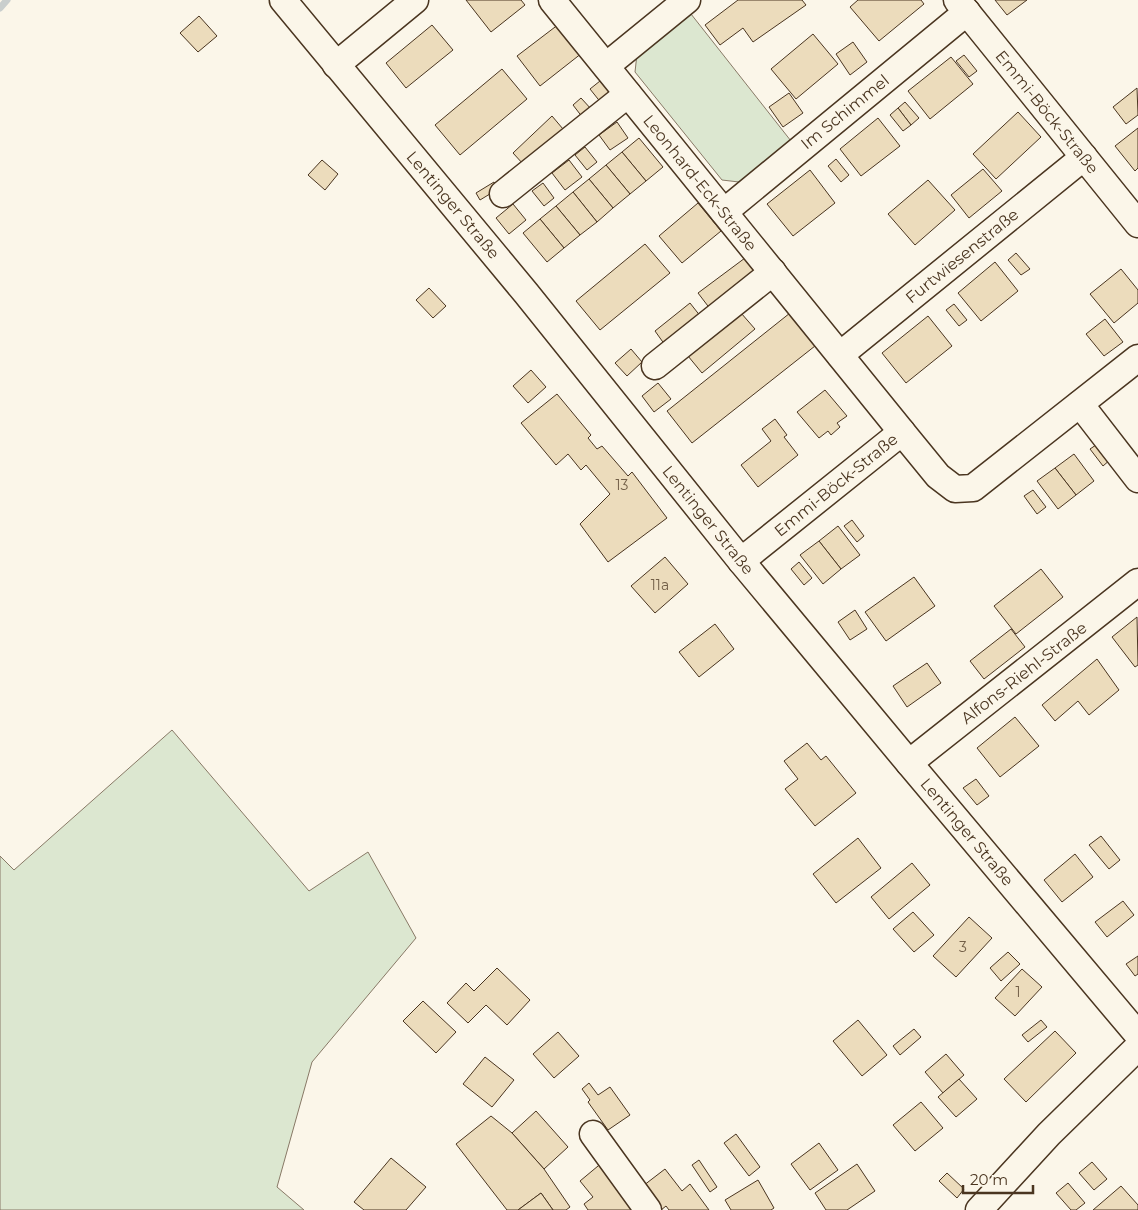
<svg xmlns="http://www.w3.org/2000/svg" width="1138" height="1210" font-family="Montserrat,sans-serif">
<style>
.green{fill:#dce7d0;stroke:#887966}
.lines{fill:none;stroke-linecap:round;stroke-linejoin:round}
.stream{stroke:#c9cecd;stroke-width:7}
.building{fill:#ecdcbc;stroke:#4a3520}
.minor-casing{stroke:#4a3520;stroke-width:29}
.minor{stroke:#fbf6e9;stroke-width:26}
.labels{text-anchor:middle;dominant-baseline:central;stroke-width:4;stroke-linejoin:round;paint-order:stroke}
.number-label{font-size:14px;fill:#725f47}
.street-label{font-size:16px;fill:#4a3520;stroke:#fbf6e9}
</style>
<rect width="100%" height="100%" fill="#fbf6e9"/>
<g class="green">
<polygon points="691,14 791,141 739,182 722,180 635,72 637,54"/>
<polygon points="172,730 309,891 368,852 416,938 312,1062 277,1187 304,1210 0,1210 0,856 14,870"/>
</g>
<g class="lines">
<polyline class="stream" points="0,8 7,0"/>
</g>
<g class="building">
<polygon points="466,0 521,0 525,5 491,32"/>
<polygon points="738,0 802,0 806,5 753,42 743,28 720,45 705,25"/>
<polygon points="858,0 921,0 924,4 879,41 850,7"/>
<polygon points="995,0 1027,0 1007,15"/>
<polygon points="199,16 217,36 198,52 180,33"/>
<polygon points="559,24 582,53 540,86 517,56"/>
<polygon points="432,25 453,50 406,88 386,63"/>
<polygon points="813,34 838,64 796,99 771,69"/>
<polygon points="853,42 867,62 850,75 836,54"/>
<polygon points="964,55 977,71 969,77 956,61"/>
<polygon points="951,57 973,84 930,119 908,91"/>
<polygon points="502,69 527,99 460,155 435,125"/>
<polygon points="600,81 612,95 602,104 590,89"/>
<polygon points="1137,88 1138,115 1126,124 1113,107"/>
<polygon points="789,93 803,113 783,127 769,107"/>
<polygon points="581,98 592,110 583,118 573,105"/>
<polygon points="905,102 919,118 911,125 898,108"/>
<polygon points="898,108 911,125 903,131 890,115"/>
<polygon points="1018,112 1041,137 996,179 973,154"/>
<polygon points="552,116 563,129 524,165 513,153"/>
<polygon points="878,118 900,146 861,176 840,149"/>
<polygon points="617,122 628,138 610,150 599,135"/>
<polygon points="1138,128 1138,168 1135,171 1115,146"/>
<polygon points="639,138 663,167 646,181 622,152"/>
<polygon points="585,147 597,162 587,170 575,155"/>
<polygon points="622,152 646,181 630,194 606,165"/>
<polygon points="836,159 849,175 841,182 828,166"/>
<polygon points="322,160 338,174 325,190 308,175"/>
<polygon points="569,160 582,177 565,190 552,173"/>
<polygon points="606,165 630,194 613,208 589,179"/>
<polygon points="983,169 1002,191 969,218 951,195"/>
<polygon points="810,170 835,203 793,236 767,204"/>
<polygon points="589,179 613,208 597,222 573,192"/>
<polygon points="928,180 955,210 915,245 888,214"/>
<polygon points="494,182 498,189 480,200 476,193"/>
<polygon points="543,183 554,198 544,206 532,191"/>
<polygon points="573,192 597,222 580,235 556,206"/>
<polygon points="698,203 721,231 682,263 659,236"/>
<polygon points="513,204 526,220 509,234 496,218"/>
<polygon points="556,206 580,235 564,248 540,219"/>
<polygon points="540,219 564,248 547,262 523,233"/>
<polygon points="645,244 670,273 600,330 576,301"/>
<polygon points="1016,253 1030,269 1021,275 1008,260"/>
<polygon points="745,258 758,275 711,310 698,293"/>
<polygon points="995,262 1018,291 981,321 958,293"/>
<polygon points="1121,269 1138,290 1138,303 1114,323 1090,294"/>
<polygon points="429,288 446,306 433,318 416,300"/>
<polygon points="690,303 701,317 665,345 655,331"/>
<polygon points="954,304 967,320 959,326 946,310"/>
<polygon points="741,313 755,329 702,373 688,356"/>
<polygon points="790,313 815,346 692,443 667,411"/>
<polygon points="928,316 952,346 906,383 882,353"/>
<polygon points="1105,319 1123,342 1104,356 1086,334"/>
<polygon points="631,349 642,362 627,376 615,363"/>
<polygon points="531,370 546,387 528,403 513,386"/>
<polygon points="658,383 671,399 654,412 642,396"/>
<polygon points="825,390 847,416 837,423 840,427 831,435 828,431 819,438 797,412"/>
<polygon points="557,394 591,435 588,438 597,449 602,446 628,476 632,472 667,518 608,562 580,524 610,494 586,465 581,470 568,454 556,465 521,423"/>
<polygon points="775,419 787,435 784,437 798,455 758,487 741,465 771,441 762,429"/>
<polygon points="1099,443 1111,459 1103,466 1090,449"/>
<polygon points="1074,454 1094,481 1076,495 1055,468"/>
<polygon points="1055,468 1076,495 1058,509 1037,481"/>
<polygon points="1033,490 1046,507 1037,514 1024,496"/>
<polygon points="852,520 864,536 857,542 844,526"/>
<polygon points="838,526 860,555 841,569 819,541"/>
<polygon points="819,541 841,569 823,584 800,555"/>
<polygon points="665,557 688,584 655,613 631,586"/>
<polygon points="799,562 812,578 804,585 791,569"/>
<polygon points="1041,569 1063,597 1016,634 994,606"/>
<polygon points="914,577 935,606 886,641 865,612"/>
<polygon points="855,610 867,629 850,640 838,622"/>
<polygon points="1137,617 1138,665 1135,667 1112,637"/>
<polygon points="715,624 734,649 699,677 679,652"/>
<polygon points="1011,629 1025,647 984,679 970,661"/>
<polygon points="1097,659 1119,690 1089,715 1078,701 1055,721 1042,705"/>
<polygon points="927,663 941,683 907,707 893,686"/>
<polygon points="1015,717 1039,746 1000,777 977,748"/>
<polygon points="807,743 821,760 826,756 856,793 815,826 785,789 798,779 784,761"/>
<polygon points="976,779 989,796 977,805 963,788"/>
<polygon points="1101,836 1120,860 1109,869 1089,845"/>
<polygon points="858,838 881,868 836,903 813,874"/>
<polygon points="1075,854 1093,877 1062,902 1044,880"/>
<polygon points="912,863 930,885 889,919 871,897"/>
<polygon points="1123,901 1134,915 1107,937 1095,922"/>
<polygon points="913,912 934,935 914,952 893,929"/>
<polygon points="969,917 992,938 956,977 933,956"/>
<polygon points="1008,952 1020,964 1001,981 990,968"/>
<polygon points="1138,956 1138,974 1135,976 1126,964"/>
<polygon points="497,968 530,1000 507,1025 486,1005 468,1023 447,1003 466,983 474,991"/>
<polygon points="1022,969 1042,987 1015,1016 995,998"/>
<polygon points="423,1001 456,1032 436,1053 403,1021"/>
<polygon points="858,1020 887,1055 862,1076 833,1041"/>
<polygon points="1041,1020 1047,1027 1028,1042 1022,1035"/>
<polygon points="914,1029 921,1037 900,1055 893,1046"/>
<polygon points="1055,1031 1076,1053 1026,1102 1004,1079"/>
<polygon points="558,1032 579,1056 554,1078 533,1054"/>
<polygon points="946,1054 964,1075 943,1093 925,1072"/>
<polygon points="485,1057 514,1080 492,1107 463,1084"/>
<polygon points="959,1079 977,1099 956,1117 938,1097"/>
<polygon points="589,1083 598,1095 610,1087 630,1115 608,1130 588,1102 590,1100 582,1089"/>
<polygon points="921,1102 943,1128 915,1151 893,1125"/>
<polygon points="536,1111 568,1147 544,1169 512,1133"/>
<polygon points="491,1116 512,1133 544,1169 570,1207 566,1210 553,1210 541,1193 518,1210 507,1210 456,1144"/>
<polygon points="736,1134 760,1167 749,1176 724,1143"/>
<polygon points="819,1143 838,1170 810,1190 791,1164"/>
<polygon points="391,1158 426,1187 406,1210 364,1210 354,1202"/>
<polygon points="699,1160 717,1187 710,1192 692,1165"/>
<polygon points="604,1161 634,1210 588,1210 584,1204 593,1197 580,1181"/>
<polygon points="1092,1162 1107,1179 1094,1190 1079,1173"/>
<polygon points="857,1164 875,1191 847,1210 826,1210 815,1193"/>
<polygon points="665,1169 682,1191 690,1184 709,1210 669,1210 666,1206 661,1210 656,1210 639,1189"/>
<polygon points="947,1173 964,1189 957,1198 939,1181"/>
<polygon points="758,1180 774,1208 771,1210 731,1210 725,1200"/>
<polygon points="1068,1183 1085,1203 1076,1210 1071,1210 1056,1193"/>
<polygon points="1121,1186 1138,1205 1138,1210 1093,1210"/>
<polygon points="541,1193 553,1210 518,1210"/>
</g>
<g class="lines">
<defs>
<g id="minor">
<polyline points="283,0 526,293 741,561 909,763 1138,1035"/>
<polyline points="552,0 902,432"/>
<polyline points="957,0 1138,224"/>
<polyline points="336,65 415,0"/>
<polyline points="606,66 687,0"/>
<polyline points="503,194 628,94"/>
<polyline points="724,212 967,12"/>
<polyline points="840,355 1084,157"/>
<polyline points="655,366 773,272"/>
<polyline points="1080,404 1138,479"/>
<polyline points="741,561 902,432 938,476 955,489 973,488 1138,358"/>
<polyline points="909,763 1138,582"/>
<polyline points="593,1134 648,1210"/>
<polyline points="979,1210 1049,1134 1138,1047"/>
</g>
</defs>
<use href="#minor" class="minor-casing"/>
<use href="#minor" class="minor"/>
</g>
<g class="labels">
<g class="number-label">
<text x="622" y="485">13</text>
<text x="660" y="585">11a</text>
<text x="963" y="947">3</text>
<text x="1018" y="992">1</text>
</g>
<g class="street-label">
<text transform="translate(845 112) rotate(-39)">Im Schimmel</text>
<text transform="translate(1047 112) rotate(51)">Emmi-Böck-Straße</text>
<text transform="translate(700 183) rotate(51)">Leonhard-Eck-Straße</text>
<text transform="translate(453 205) rotate(50)">Lentinger Straße</text>
<text transform="translate(962 256) rotate(-39)">Furtwiesenstraße</text>
<text transform="translate(836 485) rotate(-39)">Emmi-Böck-Straße</text>
<text transform="translate(708 520) rotate(51)">Lentinger Straße</text>
<text transform="translate(1024 673) rotate(-38)">Alfons-Riehl-Straße</text>
<text transform="translate(967 832) rotate(50)">Lentinger Straße</text>
</g>
</g>
<path d="M963 1185v8h70v-8" fill="none" stroke="#4a3520" stroke-width="2.5"/>
<text x="970" y="1185" font-size="15" fill="#4a3520" stroke="#fbf6e9" stroke-width="4" paint-order="stroke">20 m</text>
</svg>
